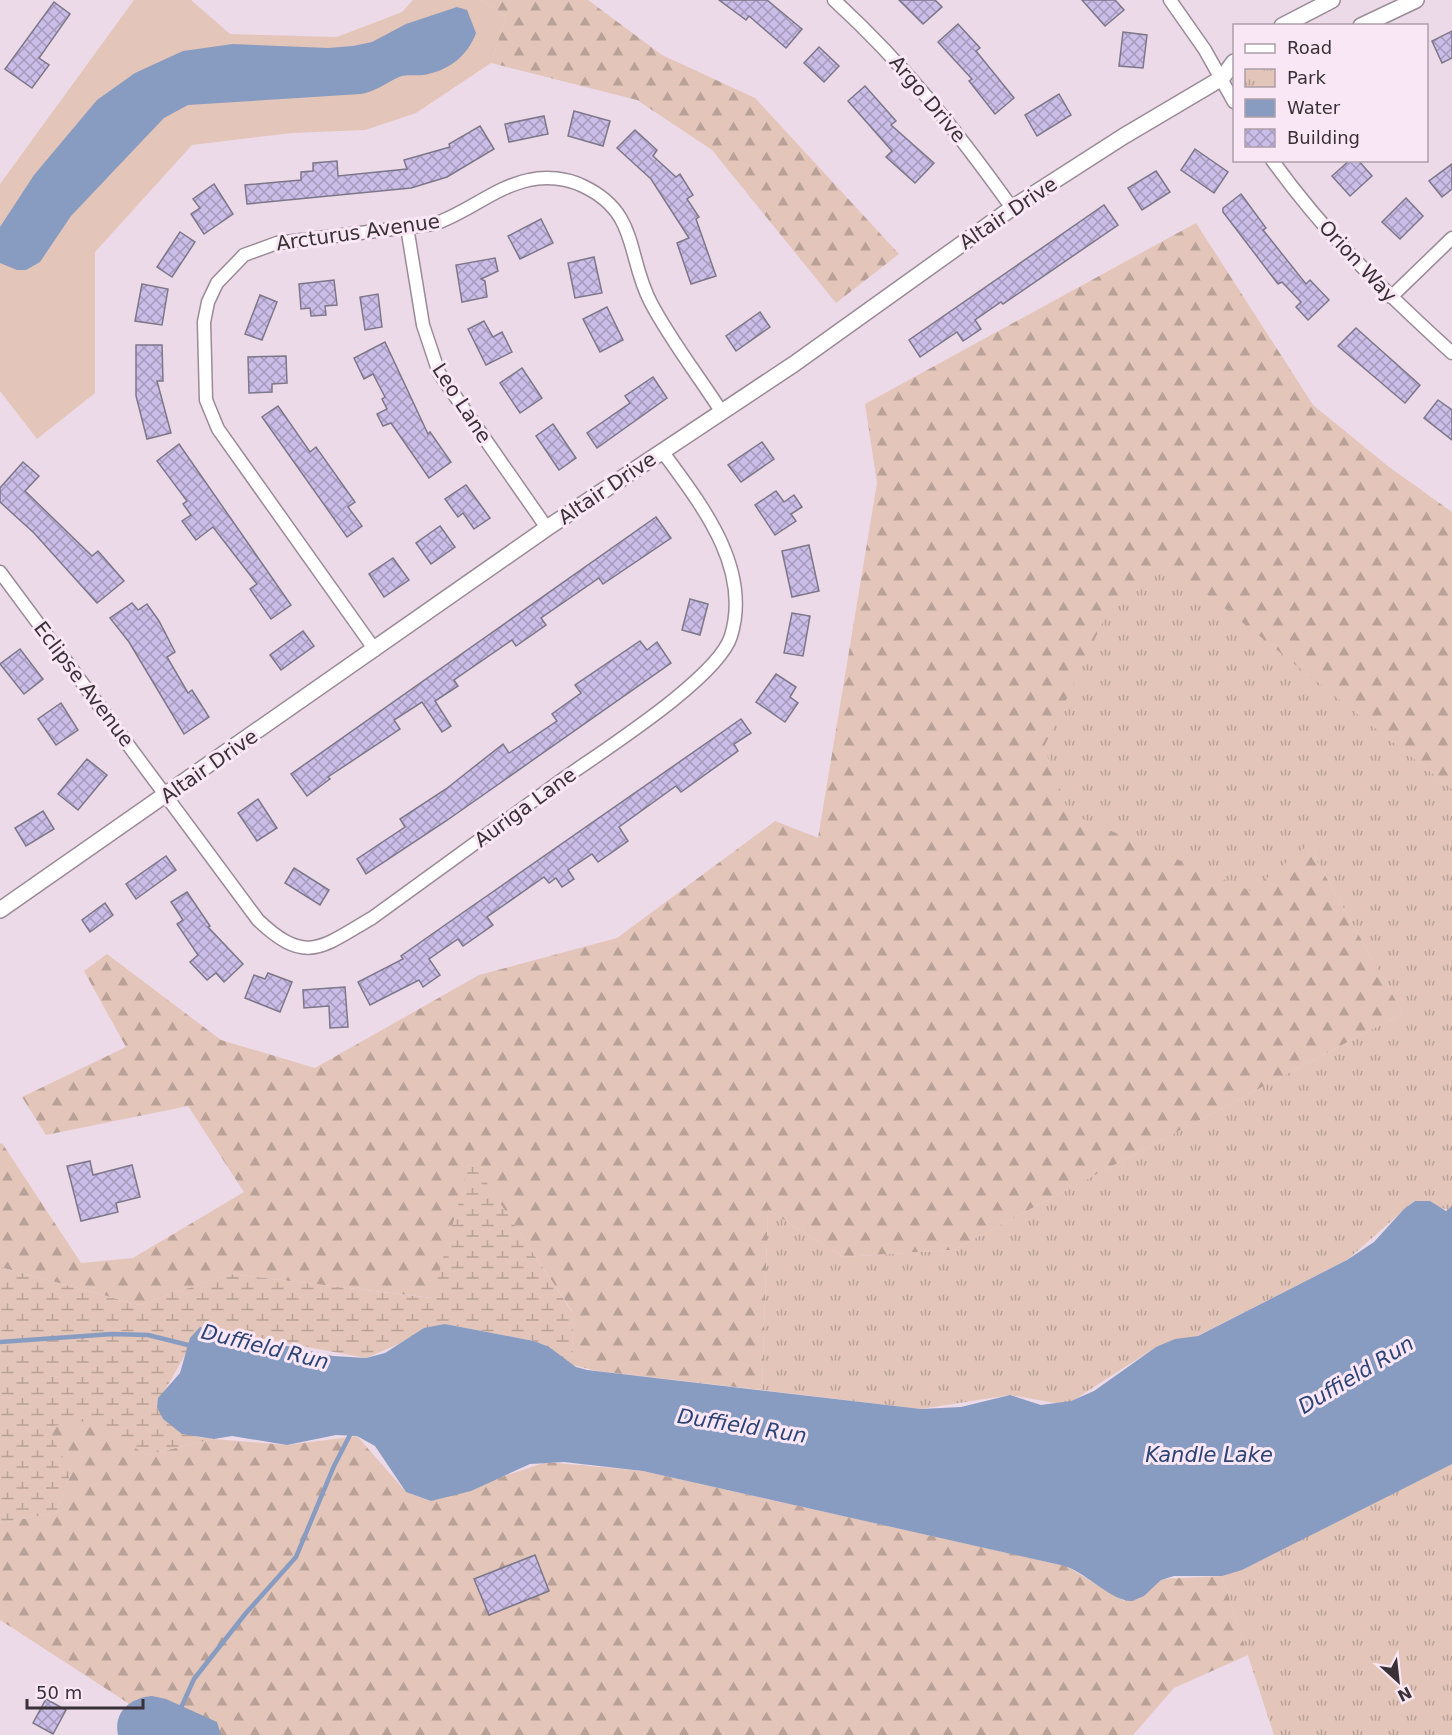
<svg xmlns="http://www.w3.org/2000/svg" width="1452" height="1735" font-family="'DejaVu Sans',sans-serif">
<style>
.grass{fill:#e3c5b9}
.forest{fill:url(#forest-firs)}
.wetland{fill:url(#wetland-marsh)}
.park{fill:url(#park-tufts)}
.water{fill:#889bc0}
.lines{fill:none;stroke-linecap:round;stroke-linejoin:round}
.stream{stroke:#889bc0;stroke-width:4.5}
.building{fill:url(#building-cross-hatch);stroke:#7c7789;stroke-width:1.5}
.minor-casing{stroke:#9b8a97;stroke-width:15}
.tertiary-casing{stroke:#9b8a97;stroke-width:18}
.minor{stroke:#fff;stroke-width:12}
.tertiary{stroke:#fff;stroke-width:15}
.labels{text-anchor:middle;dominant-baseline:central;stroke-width:6;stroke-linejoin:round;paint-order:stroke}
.street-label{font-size:20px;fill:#383136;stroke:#fae7f6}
.water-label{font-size:21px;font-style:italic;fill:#2c4375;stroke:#fae7f6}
</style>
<defs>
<pattern id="forest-firs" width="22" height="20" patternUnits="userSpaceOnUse" patternTransform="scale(1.5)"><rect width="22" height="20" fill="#e3c5b9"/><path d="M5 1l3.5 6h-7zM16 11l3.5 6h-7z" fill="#b9a197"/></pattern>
<pattern id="wetland-marsh" width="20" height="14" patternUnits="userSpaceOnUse" patternTransform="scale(1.5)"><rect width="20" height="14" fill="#e3c5b9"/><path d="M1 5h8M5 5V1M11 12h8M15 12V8" fill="none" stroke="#b9a197"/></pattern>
<pattern id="park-tufts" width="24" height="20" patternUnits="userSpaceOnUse" patternTransform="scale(1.5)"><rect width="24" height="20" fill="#e3c5b9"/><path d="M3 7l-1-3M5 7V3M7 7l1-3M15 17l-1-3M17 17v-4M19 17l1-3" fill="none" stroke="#b9a197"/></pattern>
<pattern id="building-cross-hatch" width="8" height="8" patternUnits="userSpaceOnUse" patternTransform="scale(1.5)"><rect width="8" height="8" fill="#cabde7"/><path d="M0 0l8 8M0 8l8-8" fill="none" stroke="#a59abc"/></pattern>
</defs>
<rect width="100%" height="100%" fill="#eddae8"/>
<polygon class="grass" points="134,0 191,0 230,34 337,37 402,12 413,0 481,0 506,16 491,63 416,113 365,130 292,133 192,145 95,252 95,393 37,439 0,391 0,184"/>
<g class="forest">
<polygon points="481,0 588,0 662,55 755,98 899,254 836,303 712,150 637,100 491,63 506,16"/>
<polygon points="1196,223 1313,405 1389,467 1452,512 1452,789 1170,566 1308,845 1403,1013 953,1250 843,1257 768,1210 762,1390 597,1371 573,1365 572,1311 471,1160 433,1298 230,1274 139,1305 0,1267 0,1144 2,1143 81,1263 133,1258 244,1192 188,1106 46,1135 22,1097 126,1047 84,971 107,954 221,1040 315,1068 479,975 617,938 775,821 818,838 877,483 865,404"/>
<polygon points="94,1419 146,1455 214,1439 287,1445 357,1436 406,1492 431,1501 546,1462 643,1471 1066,1566 1124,1601 1162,1579 1222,1576 1248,1655 1174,1688 1133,1735 129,1735 128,1703 0,1620 0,1523 56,1513 71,1472 45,1427"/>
</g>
<polygon class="wetland" points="471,1159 572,1312 573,1365 534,1341 445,1324 366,1358 201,1327 157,1404 198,1437 214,1439 146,1455 94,1420 46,1427 71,1472 56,1513 0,1523 0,1267 139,1305 230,1274 432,1298"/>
<g class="park">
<polygon points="1170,565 1452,789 1452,1207 1449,1210 1414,1201 1347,1260 1197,1336 1156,1347 1066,1405 1010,1395 921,1409 762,1390 768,1210 843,1257 953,1250 1403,1013 1308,845 1251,891 1069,813 1044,747 1107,613"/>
<polygon points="1452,1463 1452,1735 1274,1735 1222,1576"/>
</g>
<g class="water">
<path d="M 457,7 L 467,10 L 476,33 C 467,57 448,71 423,75 C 415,76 407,74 399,77 C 386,83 376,91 361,94 L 188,105 L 164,118 L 143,140 L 71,216 L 40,262 L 26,270 L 17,270 L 0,263 L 0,227 L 34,175 L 97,100 L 135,73 L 183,51 L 233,44 L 328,48 L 353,46 L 372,42 L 406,24 Z"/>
<path d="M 1415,1201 L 1430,1201 L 1446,1211 L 1452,1206 L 1452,1464 L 1242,1570 L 1222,1576 L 1174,1576 L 1161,1580 L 1144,1596 L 1132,1601 C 1111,1601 1088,1574 1065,1566 L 643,1471 L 564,1462 L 530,1464 L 471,1491 L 431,1501 L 406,1492 L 375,1446 L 357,1436 L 336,1435 L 287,1445 L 232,1436 L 214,1439 L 182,1434 L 163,1419 L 157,1407 L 158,1398 L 180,1373 L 190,1338 L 200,1327 L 333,1356 L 366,1358 L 385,1353 L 424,1328 L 445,1324 L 534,1341 L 549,1347 L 576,1367 L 587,1370 L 921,1409 L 961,1407 L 1010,1395 L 1041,1405 L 1071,1401 L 1094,1391 L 1156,1347 L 1175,1339 L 1198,1336 L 1347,1260 L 1374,1242 L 1404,1209 Z"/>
<path d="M 152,1696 L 166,1699 L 217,1722 L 221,1735 L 118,1735 C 113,1712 130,1698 152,1696 Z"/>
</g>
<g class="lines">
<g class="stream">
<polyline points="0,1342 112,1334 148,1335 192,1346"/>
<polyline points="180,1710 194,1679 246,1613 296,1557 334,1466 352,1431"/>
</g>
</g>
<g class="building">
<polygon points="719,0 767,0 802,29 786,48 749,16 746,20"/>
<polygon points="899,0 935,0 942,7 923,24"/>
<polygon points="1082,0 1115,0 1124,10 1105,26"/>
<polygon points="54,2 70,14 39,58 49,65 32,88 5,69"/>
<polygon points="958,24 980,48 976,51 1014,98 995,114 969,81 972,79 938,42"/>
<polygon points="1452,31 1452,58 1442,63 1432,41"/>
<polygon points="1123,32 1147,35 1143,68 1119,66"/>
<polygon points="819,47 839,66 824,82 804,63"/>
<polygon points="865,86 896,121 891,125 934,163 915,183 886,157 892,151 848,101"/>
<polygon points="1059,94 1071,115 1037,136 1025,115"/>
<polygon points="574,111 610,121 603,146 568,136"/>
<polygon points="544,116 548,134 509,142 505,124"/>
<polygon points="480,126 494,149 447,177 411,188 247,204 245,185 301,180 301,172 313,171 313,163 337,161 338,176 407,169 404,160 450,147 449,144"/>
<polygon points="635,130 657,150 653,156 676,177 680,174 693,195 687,199 699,217 696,219 716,276 691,284 677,243 689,238 651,179 617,148"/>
<polygon points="1195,149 1228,172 1214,193 1181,170"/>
<polygon points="1350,160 1358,160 1372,176 1350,196 1332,176"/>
<polygon points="1452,164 1452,189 1442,197 1429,181"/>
<polygon points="1156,171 1170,192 1142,210 1128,188"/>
<polygon points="214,184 233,214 204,234 191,214 200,208 193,199"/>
<polygon points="1241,194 1266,228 1263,230 1306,284 1310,280 1329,300 1308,320 1296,307 1301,302 1282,282 1278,284 1223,212 1223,208"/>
<polygon points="1406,198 1423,216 1400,239 1382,222"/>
<polygon points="1104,205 1118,225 1003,304 1001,302 975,320 981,329 963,341 957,332 920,357 909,340"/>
<polygon points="541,219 553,243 520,259 508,236"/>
<polygon points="180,232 195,242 172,277 157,267"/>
<polygon points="594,257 602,293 575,298 568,263"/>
<polygon points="495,258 498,271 481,279 485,281 487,297 462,302 456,265"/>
<polygon points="334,280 337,305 325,306 326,315 311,316 310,308 301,309 299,284"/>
<polygon points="142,284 168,289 162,325 135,321"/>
<polygon points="378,294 382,327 365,330 360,297"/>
<polygon points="260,295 277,302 262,340 245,334"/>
<polygon points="607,307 623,340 600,352 583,319"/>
<polygon points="760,312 770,327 736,351 726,336"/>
<polygon points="484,321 493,337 502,332 512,352 486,365 468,329"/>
<polygon points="1356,328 1420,385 1405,403 1338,346"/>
<polygon points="385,342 428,434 430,432 451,462 429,478 391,423 383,426 377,414 387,409 382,399 385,397 373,374 364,379 354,358"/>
<polygon points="136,345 162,345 163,381 157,381 171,433 147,439 136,396"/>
<polygon points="286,356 287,383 272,384 272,392 249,393 248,357"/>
<polygon points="522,368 542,398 520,413 500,383"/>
<polygon points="653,377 667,398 597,448 587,433 630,403 625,396"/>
<polygon points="1438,400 1452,410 1452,440 1424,418"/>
<polygon points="278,406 310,452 316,447 355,502 348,507 362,526 347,537 262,417"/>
<polygon points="553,424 576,458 559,470 536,436"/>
<polygon points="762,442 774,459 741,482 728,465"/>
<polygon points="179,444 291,605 271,619 250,589 257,584 213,527 196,540 182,521 191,515 183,504 187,501 157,461"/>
<polygon points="23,462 39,476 25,491 92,556 98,551 124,581 97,603 34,533 0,502 0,488"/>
<polygon points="466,485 490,518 474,529 463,513 458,517 445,499"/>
<polygon points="776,491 784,502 794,495 802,507 791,514 796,521 775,535 755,505"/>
<polygon points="656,517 671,538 603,584 599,578 541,618 546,625 516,646 512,640 454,680 458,686 435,701 451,726 442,732 422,702 394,720 400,729 328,777 330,779 307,796 291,774"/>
<polygon points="440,526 455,547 431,564 416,543"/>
<polygon points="809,545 819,591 792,597 782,551"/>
<polygon points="393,558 409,580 384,597 369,574"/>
<polygon points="690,599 708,604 700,635 682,630"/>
<polygon points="132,603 138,610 147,604 159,621 175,652 167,657 188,693 192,690 209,717 184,734 129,642 110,618"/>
<polygon points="792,613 810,616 803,656 784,653"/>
<polygon points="303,631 314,646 281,670 270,655"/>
<polygon points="640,641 647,650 657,642 671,663 446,821 366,874 357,859 405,827 400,819 446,789 503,744 509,753 557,721 552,714 581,693 575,685"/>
<polygon points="20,649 43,679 24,694 0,664"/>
<polygon points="776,674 796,687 790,697 798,703 785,722 756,702"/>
<polygon points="61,703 78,730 56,745 38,719"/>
<polygon points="741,719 751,733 734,744 738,751 681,792 676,786 619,827 628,841 598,862 592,854 568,870 574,879 562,887 556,878 549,883 544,877 487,917 493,925 463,946 458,939 429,959 440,975 423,987 419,980 370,1005 358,982 403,959 401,956 435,932"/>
<polygon points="87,759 107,775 78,810 58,794"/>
<polygon points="258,799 277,828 257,841 238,813"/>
<polygon points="43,811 54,829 26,846 15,828"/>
<polygon points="166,856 176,870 136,899 126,884"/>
<polygon points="294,868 329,890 320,905 285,883"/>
<polygon points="187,892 210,926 208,927 243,964 224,982 216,973 207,980 190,962 198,955 177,924 183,920 171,902"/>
<polygon points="105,903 113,915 90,932 82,920"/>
<polygon points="268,973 292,982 280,1012 245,998 254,975 265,979"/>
<polygon points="345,987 348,1027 330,1028 329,1006 304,1008 303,990"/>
<polygon points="90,1161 93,1175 132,1165 140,1197 116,1203 118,1212 81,1221 67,1166"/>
<polygon points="535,1555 549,1591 489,1615 474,1579"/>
<polygon points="46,1699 66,1710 53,1734 33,1723"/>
</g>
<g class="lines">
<defs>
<g id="minor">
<path d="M 834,0 C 905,65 956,130 1012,208"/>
<polyline points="1170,0 1205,50 1234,102"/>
<path d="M 1272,160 C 1326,235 1384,291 1452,353"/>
<polyline points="407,227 423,325 439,373 547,528"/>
<polyline points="1391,297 1452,238"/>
<path d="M 0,572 L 258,920 C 306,966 322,947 372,918 C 434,873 495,829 556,784 C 596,755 718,679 731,636 C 752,567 700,503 662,451"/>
<path d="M 375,650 L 218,429 L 206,400 L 204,322 L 208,302 L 217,283 L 244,255 L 277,243 L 434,224 C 467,213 495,187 529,180 C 546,176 567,178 583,186 C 640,213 626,256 651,303 C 671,341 698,375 721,411"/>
</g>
<g id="tertiary">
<polyline points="1282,26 1332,0"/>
<polyline points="1361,26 1416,0"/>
<polyline points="0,910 547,528 794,364 1012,208 1124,136 1222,78 1234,62"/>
</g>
</defs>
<use href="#minor" class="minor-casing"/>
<use href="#tertiary" class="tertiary-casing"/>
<use href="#minor" class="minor"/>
<use href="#tertiary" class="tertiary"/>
</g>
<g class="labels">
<g class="street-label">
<text transform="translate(928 99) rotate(50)">Argo Drive</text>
<text transform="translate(1008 213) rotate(-34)">Altair Drive</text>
<text transform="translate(358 232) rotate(-8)">Arcturus Avenue</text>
<text transform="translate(1358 261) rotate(47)">Orion Way</text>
<text transform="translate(462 403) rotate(57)">Leo Lane</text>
<text transform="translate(607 488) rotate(-34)">Altair Drive</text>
<text transform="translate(84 684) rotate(53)">Eclipse Avenue</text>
<text transform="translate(209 766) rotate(-35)">Altair Drive</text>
<text transform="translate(525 807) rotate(-36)">Auriga Lane</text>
</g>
<g class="water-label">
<text transform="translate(265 1347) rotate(14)">Duffield Run</text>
<text transform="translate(1356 1375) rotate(-31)">Duffield Run</text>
<text transform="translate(742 1426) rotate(9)">Duffield Run</text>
<text x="1209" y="1455">Kandle Lake</text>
</g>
</g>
<rect x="1233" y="24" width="195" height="138" fill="#fae7f6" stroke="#ac9ea9" stroke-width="1.5"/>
<rect x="1245" y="44" width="30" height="9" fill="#ffffff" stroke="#ac9ea9" stroke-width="1.5"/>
<text x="1287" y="54" font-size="18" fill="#383136">Road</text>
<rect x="1245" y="69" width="30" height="18" fill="url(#park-tufts)" stroke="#ac9ea9" stroke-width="1.5"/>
<text x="1287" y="84" font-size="18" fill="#383136">Park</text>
<rect x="1245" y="99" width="30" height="18" fill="#889bc0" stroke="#ac9ea9" stroke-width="1.5"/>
<text x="1287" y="114" font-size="18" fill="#383136">Water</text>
<rect x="1245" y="129" width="30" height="18" fill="url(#building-cross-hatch)" stroke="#ac9ea9" stroke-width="1.5"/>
<text x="1287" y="144" font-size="18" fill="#383136">Building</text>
<g transform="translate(1398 1681) rotate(153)" stroke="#fae7f6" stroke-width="4.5" paint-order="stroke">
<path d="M0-4.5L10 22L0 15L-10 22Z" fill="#383136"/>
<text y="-9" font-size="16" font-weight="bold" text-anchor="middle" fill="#383136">N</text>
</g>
<path d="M27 1699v9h116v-9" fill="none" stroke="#383136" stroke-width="3"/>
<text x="36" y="1699" font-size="18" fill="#383136" stroke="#fae7f6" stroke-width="4.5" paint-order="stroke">50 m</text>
</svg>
